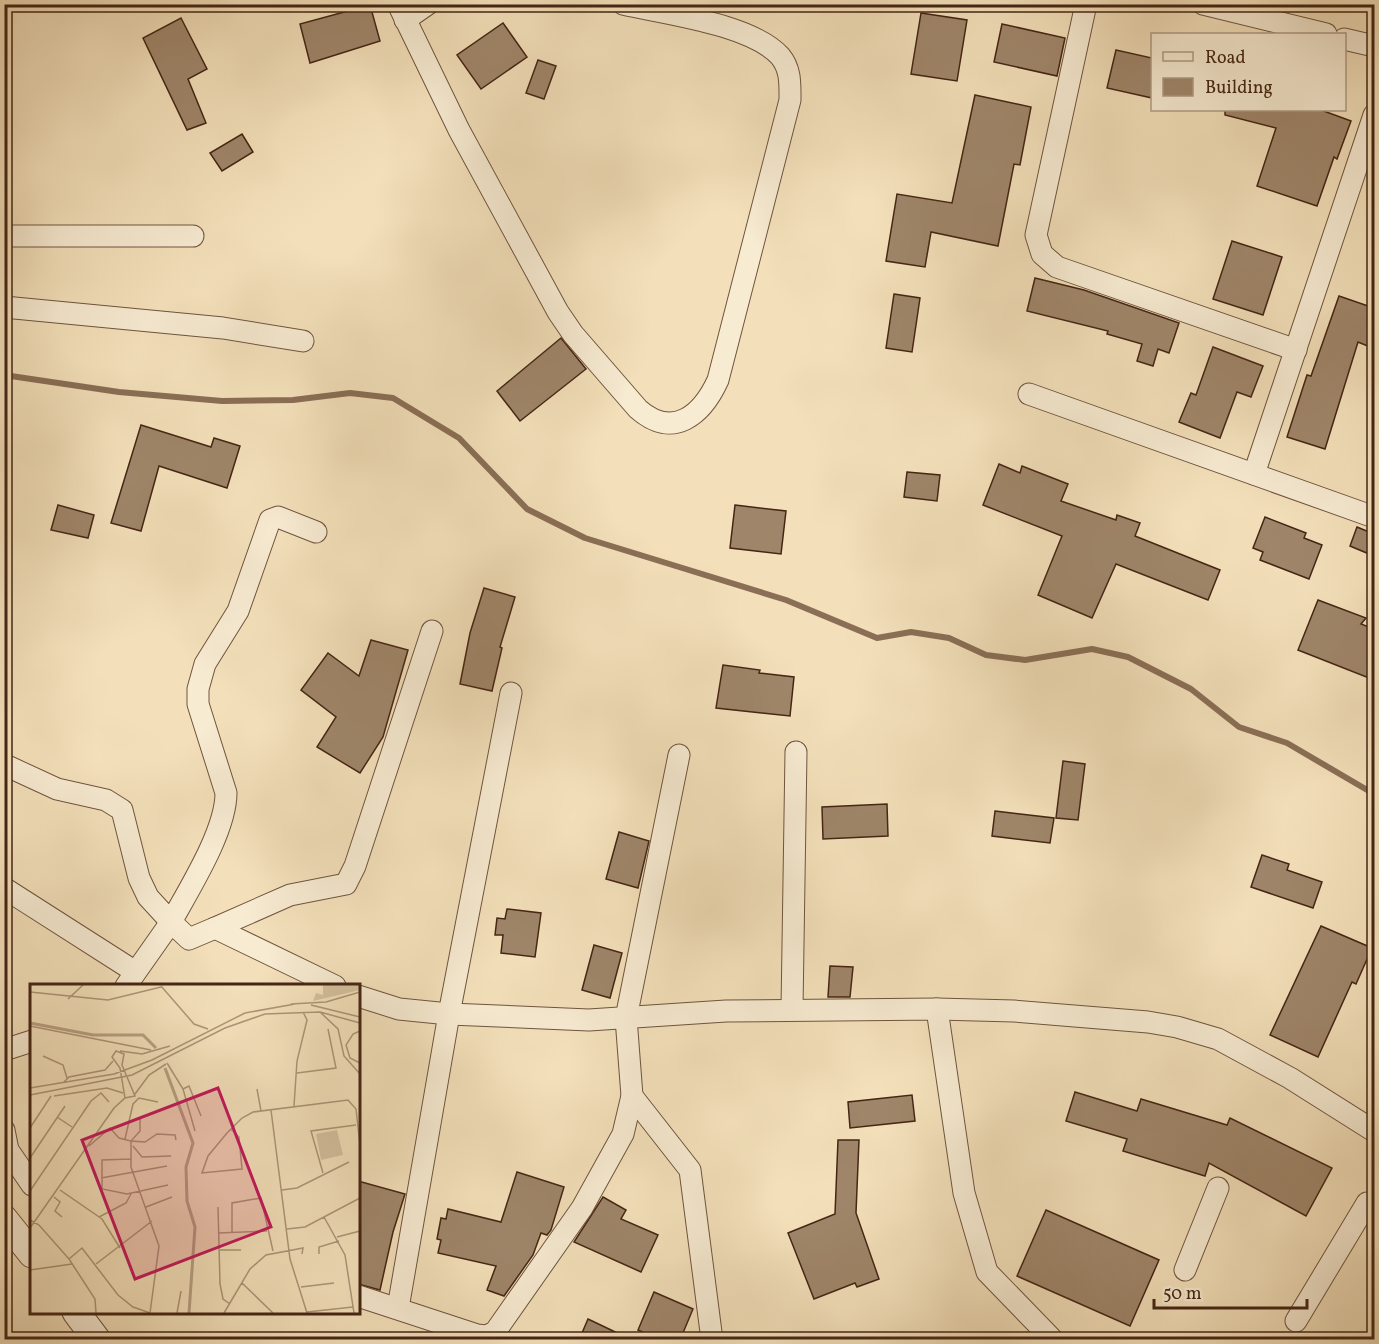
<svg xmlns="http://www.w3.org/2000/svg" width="1379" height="1344" font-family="Vollkorn,serif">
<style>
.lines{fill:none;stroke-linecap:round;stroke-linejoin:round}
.stream{stroke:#8a6f56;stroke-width:6}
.building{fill:#9f866a;stroke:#452514;stroke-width:1.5}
.minor-casing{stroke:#70543e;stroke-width:23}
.tertiary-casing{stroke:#70543e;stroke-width:29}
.minor{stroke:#f7ebd2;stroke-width:21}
.tertiary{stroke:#f7ebd2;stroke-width:27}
.inset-river{fill:none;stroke:#b8a082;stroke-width:3}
.inset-road{fill:none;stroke:#ad9578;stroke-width:1.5}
.view{fill:#c2185b;fill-opacity:0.15;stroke:#c2185b;stroke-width:3}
.inset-edge{fill:none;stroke:#452514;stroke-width:3}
</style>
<rect width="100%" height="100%" fill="#f3e0ba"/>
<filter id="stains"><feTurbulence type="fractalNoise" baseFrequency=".00333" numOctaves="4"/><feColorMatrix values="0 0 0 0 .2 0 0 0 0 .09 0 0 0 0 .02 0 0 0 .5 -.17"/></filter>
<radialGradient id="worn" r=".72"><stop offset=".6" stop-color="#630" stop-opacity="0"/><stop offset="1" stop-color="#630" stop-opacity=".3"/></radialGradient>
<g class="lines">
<polyline class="stream" points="4,375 119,392 222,401 293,400 350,393 393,398 459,438 527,509 585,538 786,600 877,638 911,632 949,638 986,655 1025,660 1092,649 1128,657 1191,689 1239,727 1287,743 1374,794"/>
</g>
<g class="building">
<polygon points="370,5 380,41 310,63 300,24"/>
<polygon points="921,13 967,20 957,81 911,74"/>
<polygon points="181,18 207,69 188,79 206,123 187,130 143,38"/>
<polygon points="503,23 527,57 481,89 457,55"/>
<polygon points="1002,24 1065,38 1057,76 994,62"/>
<polygon points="1116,50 1152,58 1152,98 1107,88"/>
<polygon points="538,60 556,66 544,99 526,93"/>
<polygon points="975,95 1031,107 1020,165 1014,164 998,246 931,232 925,267 886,261 897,194 952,203"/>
<polygon points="1225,110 1321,110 1351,121 1337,159 1334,157 1317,206 1257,186 1276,128 1225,115"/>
<polygon points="242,134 253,152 222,171 210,153"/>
<polygon points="1232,241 1282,257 1263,315 1213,299"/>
<polygon points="1035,278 1084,290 1179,323 1169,353 1158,349 1153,366 1137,361 1142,344 1107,334 1108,331 1027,311"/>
<polygon points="894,294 920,298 912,352 886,348"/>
<polygon points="1339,296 1374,308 1374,334 1370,347 1358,342 1325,449 1287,437 1307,375 1311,376"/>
<polygon points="561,338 586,369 520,421 497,391"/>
<polygon points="1213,347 1263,366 1251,397 1237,392 1220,438 1179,422 1191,393 1196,395"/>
<polygon points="141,425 211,447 214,438 240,446 227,488 159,466 141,531 111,523"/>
<polygon points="999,464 1020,473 1022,466 1068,484 1061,501 1116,520 1117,515 1140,523 1135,536 1220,570 1208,600 1116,564 1092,618 1038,595 1062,536 983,505"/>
<polygon points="907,472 940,475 937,501 904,497"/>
<polygon points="58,505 94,515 88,538 51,530"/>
<polygon points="735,505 786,511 781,554 730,548"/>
<polygon points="1265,517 1306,533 1304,538 1322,545 1309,579 1260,560 1263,552 1253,548"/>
<polygon points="1357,527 1374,534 1374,556 1350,546"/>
<polygon points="484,588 515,597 500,647 502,648 492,691 460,684 470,633"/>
<polygon points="1318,600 1366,618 1361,624 1374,629 1374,663 1369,678 1298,650"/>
<polygon points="371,640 408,650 383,737 360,773 317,747 336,717 301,690 328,653 359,676"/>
<polygon points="723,665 760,670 759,673 794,677 790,716 716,708"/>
<polygon points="1063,761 1085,764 1078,820 1056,818"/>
<polygon points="887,804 888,836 823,839 822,807"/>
<polygon points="995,811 1054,818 1050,843 992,836"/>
<polygon points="619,832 649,841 638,888 606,879"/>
<polygon points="1262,855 1289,864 1287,870 1322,882 1313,908 1251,887"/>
<polygon points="507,909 541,913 535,957 501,953 503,935 495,935 497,918 505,919"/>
<polygon points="1321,926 1372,948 1356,984 1352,982 1318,1057 1270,1035"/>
<polygon points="594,945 622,953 610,998 582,990"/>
<polygon points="830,966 853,967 850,997 828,997"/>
<polygon points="1075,1092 1137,1111 1141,1099 1227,1125 1230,1118 1332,1168 1306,1216 1209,1163 1205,1176 1123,1151 1127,1139 1066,1121"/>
<polygon points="912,1095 915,1121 850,1128 848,1102"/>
<polygon points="838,1140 859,1140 856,1213 879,1279 857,1287 855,1283 814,1299 788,1233 835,1214"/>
<polygon points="517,1172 564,1187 551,1230 547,1235 541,1233 533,1255 504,1296 487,1290 496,1266 438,1253 441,1240 437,1239 441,1218 446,1219 448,1209 501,1222"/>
<polygon points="358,1181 405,1194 393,1232 380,1290 358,1284"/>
<polygon points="603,1197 626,1210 621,1219 658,1235 641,1272 574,1242"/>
<polygon points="1046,1210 1159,1260 1130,1326 1017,1276"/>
<polygon points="654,1292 693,1309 680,1340 660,1340 638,1330"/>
<polygon points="588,1319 632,1340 579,1340"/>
</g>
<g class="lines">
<defs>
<g id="minor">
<path d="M 398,4 L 459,130 L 558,312 L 573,334 L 638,409 C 673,440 702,415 718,380 L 790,100 C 790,84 791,69 780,56 C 751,24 666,14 623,4"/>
<polyline points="1086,4 1036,235 1042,254 1057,267 1296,350"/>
<polyline points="1203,4 1326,34"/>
<polyline points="405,20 428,4"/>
<polyline points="1344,39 1374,46"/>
<polyline points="4,236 193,236"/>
<polyline points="4,307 223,328 303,341"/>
<polyline points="1029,394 1374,517"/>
<polyline points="1254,474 1374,115"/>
<path d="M 5,765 L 57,789 L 106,800 L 122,810 L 139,878 L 148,897 L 171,922 C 189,889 226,831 226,793 L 198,704 L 198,689 L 205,664 L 238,611 L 270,520 L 278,517 L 316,532"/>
<polyline points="4,888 134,971"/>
<polyline points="215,928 290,895 346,884 355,866 432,631"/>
<polyline points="126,986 171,922 189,939 215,928 335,986"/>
<polyline points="358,996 399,1009 449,1014 589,1020 726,1011 937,1009 1014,1011 1148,1022 1177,1027 1218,1039 1290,1078 1374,1131"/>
<polyline points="792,1009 796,752"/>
<polyline points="937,1009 964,1193 987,1272 1053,1340"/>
<polyline points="4,1050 32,1041"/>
<polyline points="632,1096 690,1170 712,1340"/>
<polyline points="4,1130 8,1150 32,1185"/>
<polyline points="1185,1270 1218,1188"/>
<polyline points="358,1296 477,1335 486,1336 495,1332 582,1208 623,1134 632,1096 626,1018 679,755"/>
<polyline points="398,1308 449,1014 511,693"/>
<polyline points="1296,1321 1367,1203"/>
</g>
<g id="tertiary">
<polyline points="4,1219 32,1254"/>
<polyline points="76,1312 97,1340"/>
</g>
</defs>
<use href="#minor" class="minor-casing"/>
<use href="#tertiary" class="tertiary-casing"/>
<use href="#minor" class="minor"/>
<use href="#tertiary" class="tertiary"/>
</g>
<g transform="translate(30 984)">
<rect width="330" height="330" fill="#f3e0ba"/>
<path d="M 293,1 L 330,1 L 330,6 L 283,17 L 286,9 L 293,11 ZM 307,146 L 313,171 L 291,176 L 286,150 Z" fill="#d5c09e"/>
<path class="inset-river" d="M 0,39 L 63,51 L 113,51 L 126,64M 135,84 L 163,159 L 156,183 L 157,217 L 165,243 L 159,329"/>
<path class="inset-road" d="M 131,2 L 164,40 L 178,45M 0,8 L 78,16 L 131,3M 38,15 L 53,1M 261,20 L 296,18 L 330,8M 281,21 L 330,33M 290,28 L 308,45 L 314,72 L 330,90M 0,42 L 121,66M 330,47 L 323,50 L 316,61 L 320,74 L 330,79M 90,67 L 112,70 L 140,62M 13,72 L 33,81 L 37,94M 137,79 L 153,105 L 165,147M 267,89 L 306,84 L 298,45M 34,98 L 39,93 L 75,86 L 83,77M 0,104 L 84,90 L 122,76 L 215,29 L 265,20M 153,105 L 159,102 L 171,132M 227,105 L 231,127M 105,110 L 119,91 L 136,80M 0,111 L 102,91 L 195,44 L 235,30 L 290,28 L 330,39M 24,112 L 77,104 L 93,109M 264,122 L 267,77 L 277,36 L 273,28M 241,126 L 260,275 L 277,329M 27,133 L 42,143M 110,134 L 110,147 L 101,157 L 115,158 L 127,150 L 145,151 L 146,156M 0,144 L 21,112M 201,145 L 209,153 L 212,185 L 172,189 L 178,172 L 197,149 L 212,134 L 223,128 L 318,116 L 326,125 L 330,161M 95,155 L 103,120 L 109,114 L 128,118M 59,162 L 80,144 L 89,154 L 101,157 L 101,183 L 129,262 L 120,329M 103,162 L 112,173 L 141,172M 0,174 L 35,122M 101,175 L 72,176 L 72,205 L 97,210 L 138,201M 293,189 L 281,147 L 326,141M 71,194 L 137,182M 30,206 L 72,235 L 90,264M 252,206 L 267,204 L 319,178M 0,207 L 61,117 L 71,109 L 79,118M 24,213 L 30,218 L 25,227 L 32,233M 116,223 L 142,213M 188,223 L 190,300 L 193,315 L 200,320M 69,233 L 96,219 L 101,210M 294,233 L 315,271 L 324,329M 0,236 L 9,241 L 39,275 L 52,264 L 88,311 L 103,323 L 120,329M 0,244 L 84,124 L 95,114 L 105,112 L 92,81 L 94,70 L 86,67 L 82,73 L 90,84 L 95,114M 257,245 L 275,243 L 330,214M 202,248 L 202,219 L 231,214 L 243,267M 188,249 L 237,247M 307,253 L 330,247M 189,266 L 211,266M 289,270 L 289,263 L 309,257M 39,275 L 65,315 L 66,329M 66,280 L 122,237M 0,286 L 42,280M 212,299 L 243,329M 271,303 L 304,299M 277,328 L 323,323M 147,329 L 151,307M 194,329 L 220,285 L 236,271 L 273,264 L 272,270"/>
<path class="view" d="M 188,104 L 241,243 L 105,295 L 52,156 Z"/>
<rect width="330" height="330" class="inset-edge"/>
</g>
<rect width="1379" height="1344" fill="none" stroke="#f3e0ba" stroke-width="24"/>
<rect x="6" y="6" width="1367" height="1332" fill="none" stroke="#452514" stroke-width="3"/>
<rect x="12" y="12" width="1355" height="1320" fill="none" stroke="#452514" stroke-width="1.5"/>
<rect x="1151" y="33" width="195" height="78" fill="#f7ebd2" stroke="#b09c86" stroke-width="1.5"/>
<rect x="1163" y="52" width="30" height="9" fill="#f7ebd2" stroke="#b09c86" stroke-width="1.5"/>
<text x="1205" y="63" font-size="18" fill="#452514">Road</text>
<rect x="1163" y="78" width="30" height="18" fill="#9f866a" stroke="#b09c86" stroke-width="1.5"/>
<text x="1205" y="93" font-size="18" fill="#452514">Building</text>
<path d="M1154 1299v9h153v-9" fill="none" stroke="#452514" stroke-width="3"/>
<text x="1163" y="1299" font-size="18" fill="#452514" stroke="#f7ebd2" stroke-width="4.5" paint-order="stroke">50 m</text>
<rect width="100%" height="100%" filter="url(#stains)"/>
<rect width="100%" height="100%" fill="url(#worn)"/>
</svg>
